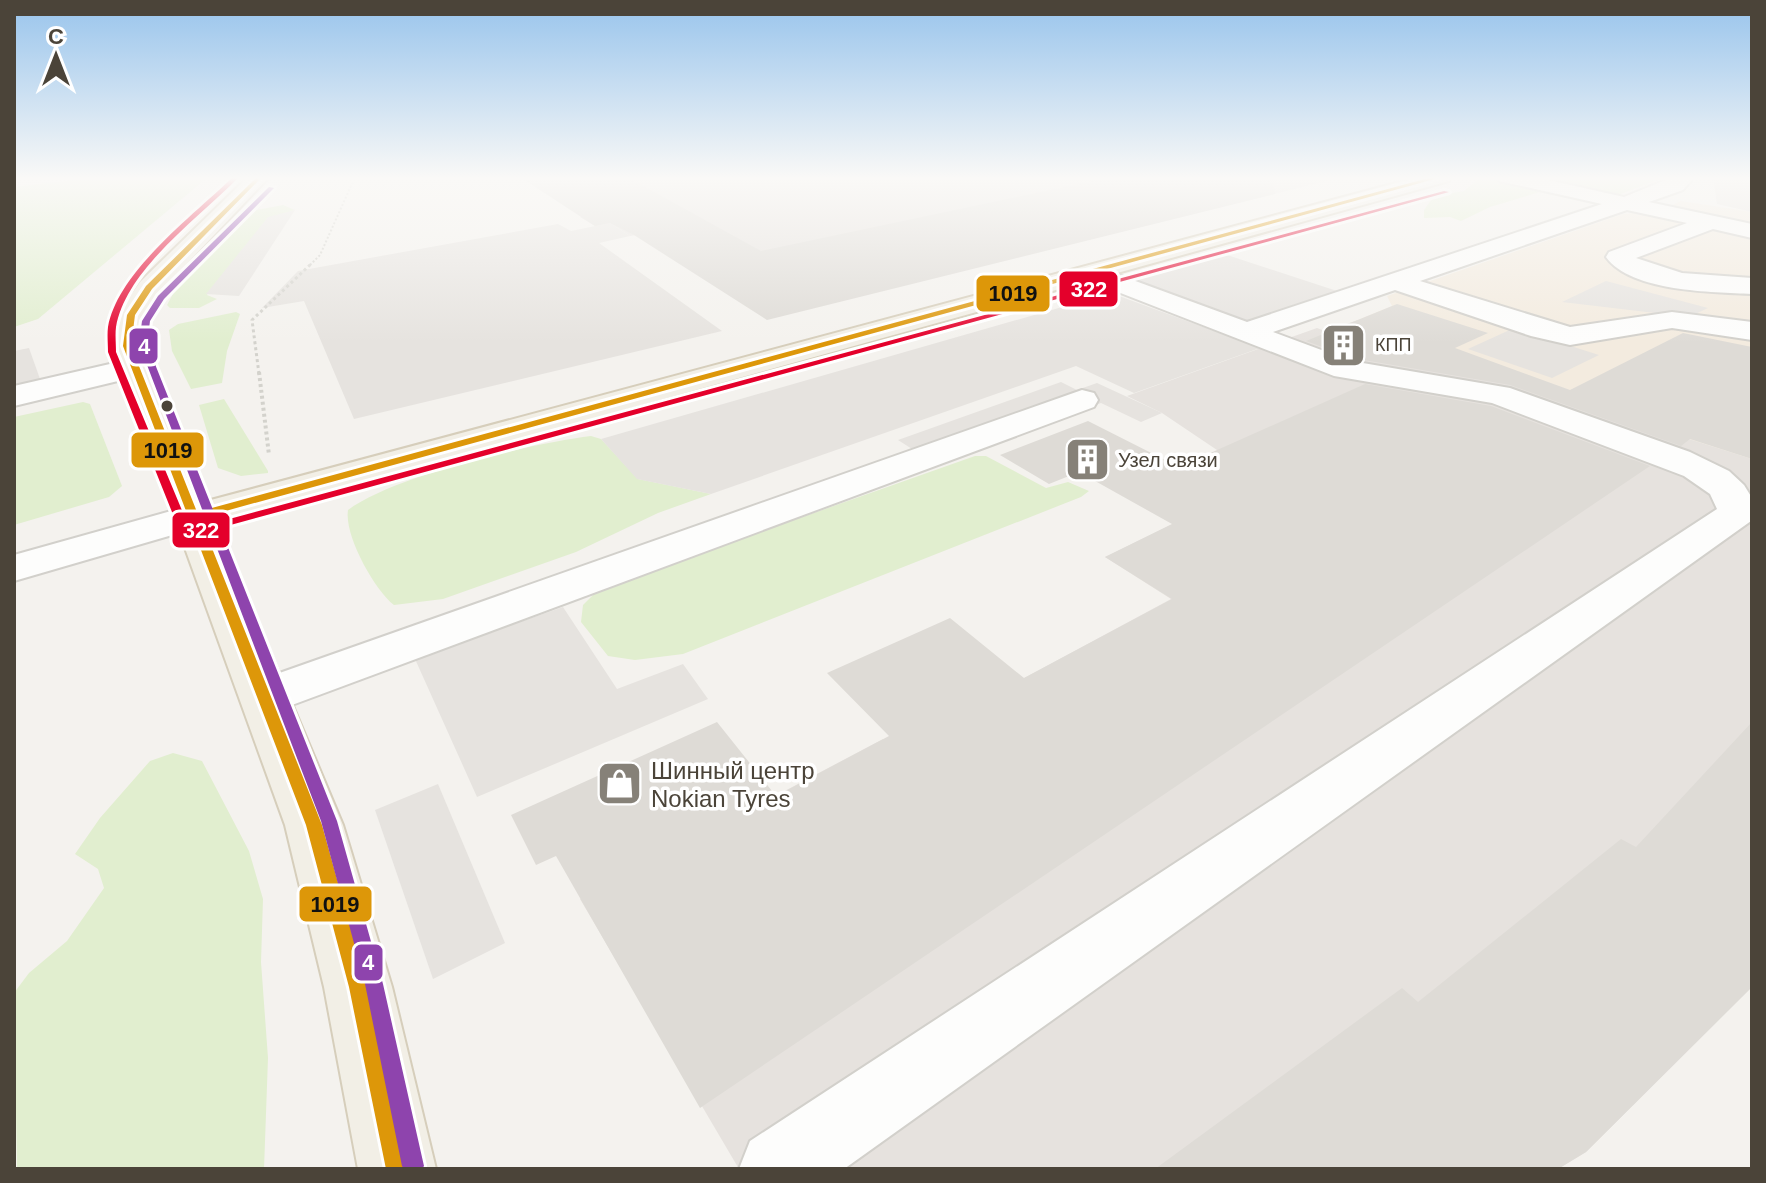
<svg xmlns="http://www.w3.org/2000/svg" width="1766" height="1183" font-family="Helvetica,sans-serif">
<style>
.commercial{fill:#f3ebdf}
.industrial{fill:#e6e2de}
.green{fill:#e1eecf}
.parking{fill:#e6e3df}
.building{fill:#dedbd6}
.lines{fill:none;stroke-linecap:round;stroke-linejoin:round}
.minor-casing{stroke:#d2d0cb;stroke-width:4}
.major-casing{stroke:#d6cebb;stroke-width:4}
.path-far2{stroke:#d3d2cc;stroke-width:2;stroke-dasharray:2 2;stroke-linecap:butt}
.path-far1{stroke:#d3d2cc;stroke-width:3;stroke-dasharray:3 3;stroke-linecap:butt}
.path{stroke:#d3d2cc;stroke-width:4;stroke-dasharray:3 3;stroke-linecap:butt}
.minor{fill:#fdfdfc;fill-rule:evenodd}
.major{fill:#f2efe6;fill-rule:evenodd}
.bus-1-casing{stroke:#fff;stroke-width:6}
.bus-2-casing{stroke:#fff;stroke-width:6}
.bus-3-casing{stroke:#fff;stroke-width:6}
.bus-1{fill:#dd9709;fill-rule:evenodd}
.bus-2{fill:#e4002b;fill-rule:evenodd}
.bus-3{fill:#8e44ad;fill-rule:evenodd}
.bus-dot{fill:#4b4439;stroke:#fff;stroke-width:3}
.labels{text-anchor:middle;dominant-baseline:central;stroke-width:7;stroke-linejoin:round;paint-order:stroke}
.far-poi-label{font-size:18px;fill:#4b4439;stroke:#fff;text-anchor:start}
.poi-label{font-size:20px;fill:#4b4439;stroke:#fff;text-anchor:start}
.near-poi-label{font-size:24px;fill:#4b4439;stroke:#fff;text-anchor:start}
.line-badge{stroke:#fff;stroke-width:3}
.badge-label{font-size:22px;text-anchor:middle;font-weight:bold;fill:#fff}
.pale-badge-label{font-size:22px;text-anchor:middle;font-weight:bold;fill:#111}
</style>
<rect width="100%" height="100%" fill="#f4f2ee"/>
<polygon class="commercial" points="1681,201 1752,212 1752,459 1626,419 1358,320 1392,306 1387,296 1623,214 1659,211"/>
<g class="industrial">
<polygon points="539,177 1343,177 767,319 642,234 630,236 610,223 595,226 580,217 594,214"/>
<polygon points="1713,177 1752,177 1752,212 1717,204"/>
<polygon points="1358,320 1626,419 1752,459 1752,987 1586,1152 1558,1169 739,1169 580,899 883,739 894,748 1171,599 1105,557 1270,477 1217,450 1162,413 1127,396 1317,328 1325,331"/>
</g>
<g class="green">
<polygon points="99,177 208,177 38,319 14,327 14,187"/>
<polygon points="1481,177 1540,192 1490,207 1461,221 1450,217 1424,218 1424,210 1434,196 1464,191"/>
<polygon points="1518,177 1665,177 1618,195"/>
<polygon points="283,205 295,210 268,218 207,295 217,299 199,308 170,308 167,305 175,290 246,212"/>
<polygon points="236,312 240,314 227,351 222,383 191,389 172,351 169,330 178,324"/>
<polygon points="224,399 268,471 268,473 241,476 218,468 199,405"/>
<polygon points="83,402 90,404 122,486 109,497 14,525 14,417"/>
<path d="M 591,436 L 601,439 L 638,479 L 711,494 L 658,513 L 576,552 L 443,599 L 394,605 C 374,589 344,535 348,510 C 393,476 533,443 591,436 Z"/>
<polygon points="975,456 986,456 1046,488 1068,482 1089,491 1081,497 683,654 635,660 608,656 581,622 583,605 599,589"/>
<polygon points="173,753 202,761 249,851 263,899 261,962 268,1058 264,1169 17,1169 14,993 29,973 67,941 104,888 98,869 75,854 100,818 150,761"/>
</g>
<g class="parking">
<polygon points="295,210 239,296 206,294 268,217"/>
<polygon points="610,223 630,236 599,243 722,331 354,419 304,301 262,308 298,271 558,224 571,231"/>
<polygon points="1224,254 1337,291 1243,323 1131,281"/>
<polygon points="1606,281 1708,308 1689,317 1562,302"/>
<polygon points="1111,293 1260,348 1134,393 1076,366 711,494 637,479 601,439"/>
<polygon points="1514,328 1599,355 1552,378 1468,349"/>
<polygon points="29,348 40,379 14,385 14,351"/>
<polygon points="1061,382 1077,390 1097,383 1162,413 1141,422 1101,403 937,465 898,440"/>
<polygon points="563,607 617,689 683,664 708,699 477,797 415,659"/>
<polygon points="438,784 505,943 433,979 375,810"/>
</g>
<g class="building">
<polygon points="520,177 627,177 761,251 1112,177 1273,177 1275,194 767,320 634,235 610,223 595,226"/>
<polygon points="1397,304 1488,333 1455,348 1570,390 1683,333 1752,347 1752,459 1690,439 1681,446 1510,385 1352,358 1306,341"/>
<polygon points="1365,384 1491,406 1650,466 700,1108 556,856 536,865 511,815 717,722 776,796 889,736 827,673 950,618 1024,678 1172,599 1105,557 1172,524 1079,472 1049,484 1000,455 1088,421 1179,467"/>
<polygon points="1752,722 1752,987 1586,1152 1558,1169 1155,1169 1402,988 1418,1002 1621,839 1636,847"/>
</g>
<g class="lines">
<defs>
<g id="minor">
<path d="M 1497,177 L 1535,177 L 1624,197 L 1673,177 L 1694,177 L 1683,190 L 1649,202 L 1752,224 L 1752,238 L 1713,229 L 1636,258 L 1682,273 L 1752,278 L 1752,294 C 1713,292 1631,292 1606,257 L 1609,252 L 1687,223 L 1627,210 L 1420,281 L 1570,327 L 1672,312 L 1752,322 L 1752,340 L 1672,328 L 1570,345 L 1531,336 L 1395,290 L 1273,332 L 1351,361 L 1510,388 L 1690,452 L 1729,471 L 1744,485 L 1752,498 L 1751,521 L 844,1169 L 739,1169 L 750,1141 L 1717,509 L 1710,494 L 1684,476 L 1492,403 L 1334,376 L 1082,278 L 1078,273 L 1091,265 L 1100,268 L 1247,322 L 1602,204 L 1499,181 Z"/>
<polygon points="136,358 147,360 151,367 147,374 14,406 14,386"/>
<polygon points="1082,390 1094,393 1098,400 1094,407 284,708 266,713 248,708 241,696 248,684"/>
<polygon points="196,504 210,508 216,516 210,524 14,581 14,555"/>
</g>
<polygon id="major" points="248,177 269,177 159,293 145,315 142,346 207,501 1418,177 1451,177 1449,181 216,523 343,825 392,987 436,1169 358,1169 324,987 285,825 112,346 117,315 140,282"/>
</defs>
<use href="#minor" class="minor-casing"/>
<use href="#major" class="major-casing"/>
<polyline class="path-far2" points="310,265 320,255 355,177"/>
<polyline class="path-far1" points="259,374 252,320 312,263"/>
<polyline class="path" points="259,372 269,455"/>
<use href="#minor" class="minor"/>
<use href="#major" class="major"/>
<defs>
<polygon id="bus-1" points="257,177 262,177 152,289 135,315 131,346 197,512 1432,177 1442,177 200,518 322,825 367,987 408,1169 386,1169 349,987 306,825 123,346 127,315 146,286"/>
<path id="bus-2" d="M 233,177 L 239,177 C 200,217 126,269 116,327 C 115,335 116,344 116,352 L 186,520 L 196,528 L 1444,191 L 1449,192 L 194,535 L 176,522 L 108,352 C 108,344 107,335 108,327 C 118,271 194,215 233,177 Z"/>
<polygon id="bus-3" points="269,187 274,188 164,299 150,321 147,344 337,821 383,984 424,1166 422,1169 404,1169 402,1166 365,984 321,821 139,344 142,321 158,296"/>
</defs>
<use href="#bus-1" class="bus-1-casing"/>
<use href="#bus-2" class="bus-2-casing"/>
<use href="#bus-3" class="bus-3-casing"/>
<use href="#bus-1" class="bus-1"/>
<use href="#bus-2" class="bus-2"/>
<use href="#bus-3" class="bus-3"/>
</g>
<linearGradient id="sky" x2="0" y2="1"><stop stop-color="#98c4ec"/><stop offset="0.52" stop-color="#faf9f7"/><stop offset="1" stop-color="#faf9f7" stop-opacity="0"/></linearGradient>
<rect width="1766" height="343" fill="url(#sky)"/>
<defs>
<symbol id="building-square" viewBox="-11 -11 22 22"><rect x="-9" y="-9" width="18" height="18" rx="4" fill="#868178" stroke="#fff"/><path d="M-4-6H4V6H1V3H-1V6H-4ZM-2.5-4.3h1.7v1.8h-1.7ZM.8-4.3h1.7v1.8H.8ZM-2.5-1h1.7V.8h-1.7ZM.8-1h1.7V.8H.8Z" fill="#fff"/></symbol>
<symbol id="shop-square" viewBox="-11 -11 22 22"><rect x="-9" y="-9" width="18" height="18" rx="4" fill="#868178" stroke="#fff"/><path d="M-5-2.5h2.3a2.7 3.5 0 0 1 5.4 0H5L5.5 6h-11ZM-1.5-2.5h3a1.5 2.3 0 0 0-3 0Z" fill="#fff"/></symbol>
</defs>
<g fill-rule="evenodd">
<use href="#building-square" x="1318" y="320" width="51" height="51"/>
<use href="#building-square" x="1062" y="434" width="51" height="51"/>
<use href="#shop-square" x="594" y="758" width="51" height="51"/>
</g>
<circle class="bus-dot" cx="167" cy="406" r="7"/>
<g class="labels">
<g class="far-poi-label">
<text x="1375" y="345">КПП</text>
</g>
<g class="poi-label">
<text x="1118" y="460">Узел связи</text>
</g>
<g class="near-poi-label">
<text x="651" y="770">Шинный центр<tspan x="651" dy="28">Nokian Tyres</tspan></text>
</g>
</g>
<g class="line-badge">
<rect x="1058" y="270" width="61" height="38" rx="8" fill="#e4002b"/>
<rect x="975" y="274" width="76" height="39" rx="8" fill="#dd9709"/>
<rect x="128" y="327" width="31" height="38" rx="8" fill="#8e44ad"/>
<rect x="130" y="431" width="75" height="38" rx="8" fill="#dd9709"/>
<rect x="171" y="511" width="60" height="38" rx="8" fill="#e4002b"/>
<rect x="298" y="885" width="75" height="38" rx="8" fill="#dd9709"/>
<rect x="353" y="943" width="31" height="39" rx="8" fill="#8e44ad"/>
</g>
<g class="badge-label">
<text x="1089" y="297">322</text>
<text x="144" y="354">4</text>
<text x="201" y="538">322</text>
<text x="368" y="970">4</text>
</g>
<g class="pale-badge-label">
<text x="1013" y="301">1019</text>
<text x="168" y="458">1019</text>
<text x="335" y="912">1019</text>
</g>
<rect width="1766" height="1183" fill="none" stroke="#4b4439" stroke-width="32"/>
<g transform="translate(56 56)" stroke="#ffffff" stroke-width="6" paint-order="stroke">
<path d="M0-6L14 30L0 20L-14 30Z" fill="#4b4439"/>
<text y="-12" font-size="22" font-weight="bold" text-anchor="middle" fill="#4b4439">С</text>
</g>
</svg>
